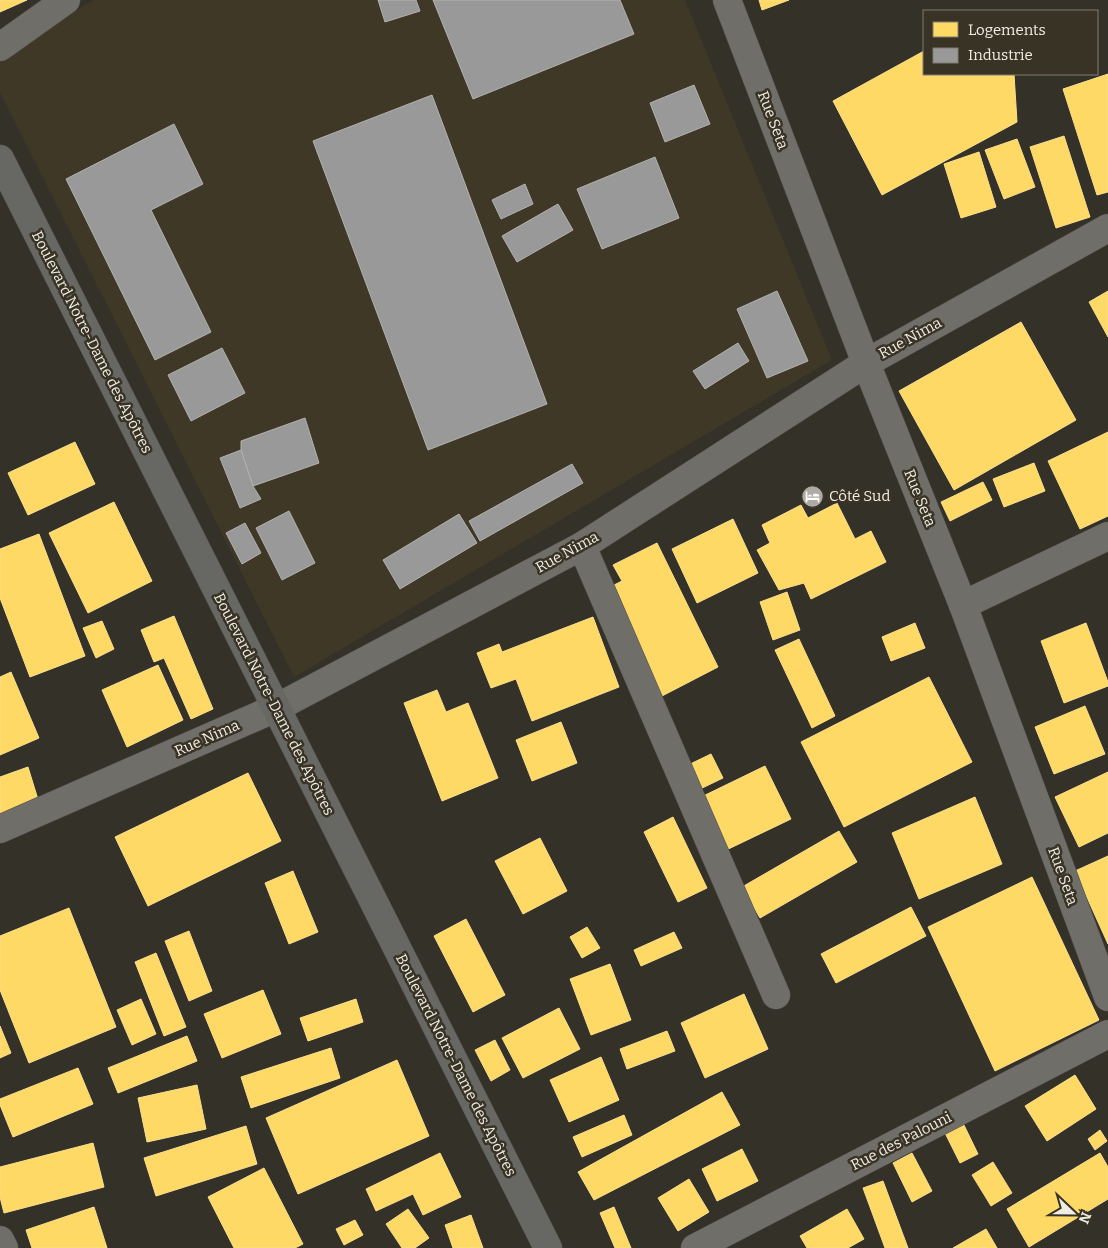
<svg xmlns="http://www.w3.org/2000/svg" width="1108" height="1248" font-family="Bitter,serif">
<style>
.built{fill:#3f3826}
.homes{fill:#ffd966;stroke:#fadf8c}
.industry{fill:#999;stroke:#b3b2b0}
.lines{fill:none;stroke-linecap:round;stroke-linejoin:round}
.street-casing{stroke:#524f49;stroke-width:29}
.secondary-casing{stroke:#524f49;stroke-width:29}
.street{stroke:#706e69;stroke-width:28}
.secondary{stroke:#676763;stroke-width:28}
.labels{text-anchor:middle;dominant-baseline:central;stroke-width:5;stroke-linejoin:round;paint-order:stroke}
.street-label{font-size:15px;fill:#f0ede4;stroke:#383325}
.poi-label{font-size:15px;fill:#f0ede4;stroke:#383325;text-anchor:start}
</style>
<rect width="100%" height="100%" fill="#343129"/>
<polygon class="built" points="94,0 685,0 832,360 294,677 0,92 0,56"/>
<g class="homes">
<polygon points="0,0 27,0 0,12"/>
<polygon points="759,0 789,0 762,10"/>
<polygon points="924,51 924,74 1014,74 1017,122 882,195 833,101"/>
<polygon points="1108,74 1108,192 1097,195 1063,89"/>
<polygon points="1064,136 1090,217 1056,228 1030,147"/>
<polygon points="1017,139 1035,187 1004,199 985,150"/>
<polygon points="979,152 996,207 961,218 944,164"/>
<polygon points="1108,291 1108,337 1089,302"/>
<polygon points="1021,322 1076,420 954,490 899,391"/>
<polygon points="1108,432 1108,516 1080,529 1048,461"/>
<polygon points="75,442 95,484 28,515 8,473"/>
<polygon points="1034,463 1045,491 1004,507 993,479"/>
<polygon points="983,482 992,500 950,521 941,502"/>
<polygon points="114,502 152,581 88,613 49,533"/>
<polygon points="837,503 855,539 871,531 886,562 811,599 804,583 779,590 757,550 770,543 762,525 801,505 808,518"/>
<polygon points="733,519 758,573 697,603 672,549"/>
<polygon points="39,534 85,656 30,677 0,598 0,549"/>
<polygon points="657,543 718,667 662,696 608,588 622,581 613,565"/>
<polygon points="787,592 800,630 773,640 760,602"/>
<polygon points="174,616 213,709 191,719 164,658 154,662 141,630"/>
<polygon points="593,617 619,687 532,721 516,679 491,688 477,653 499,644 502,652"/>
<polygon points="102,621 114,649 96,658 83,628"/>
<polygon points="915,623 925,648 891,661 882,637"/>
<polygon points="1086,623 1108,682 1108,686 1064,703 1041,641"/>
<polygon points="799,639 835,716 812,728 775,650"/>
<polygon points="158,665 183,720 127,747 102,690"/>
<polygon points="11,672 39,738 0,755 0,677"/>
<polygon points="929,677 972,762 844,827 801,742"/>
<polygon points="437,690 446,712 468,703 498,778 442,801 404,703"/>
<polygon points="1085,706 1105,754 1054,774 1035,727"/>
<polygon points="561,722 577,763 532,781 516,740"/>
<polygon points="711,754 723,778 696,791 684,767"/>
<polygon points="765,766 791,819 720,853 695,800"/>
<polygon points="28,767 40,806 0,819 0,777"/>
<polygon points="1108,772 1108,833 1079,847 1055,797"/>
<polygon points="248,773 281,841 148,906 115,837"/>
<polygon points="975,797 1002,864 919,899 892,833"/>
<polygon points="673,817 707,888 678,902 644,832"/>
<polygon points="839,831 857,862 760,918 742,887"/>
<polygon points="540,838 567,891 523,914 495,861"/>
<polygon points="1108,856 1108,944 1075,871"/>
<polygon points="293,871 318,932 289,944 265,883"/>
<polygon points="1032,877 1099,1020 995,1071 928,927"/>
<polygon points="911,907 926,936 836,983 821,954"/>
<polygon points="69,908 116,1027 29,1063 0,990 0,936"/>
<polygon points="466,919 505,995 473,1012 434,936"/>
<polygon points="587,927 600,948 582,958 570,937"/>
<polygon points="189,931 212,991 189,1001 165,941"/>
<polygon points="674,932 682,948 641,966 634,950"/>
<polygon points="156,953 186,1027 164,1036 135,962"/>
<polygon points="610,964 631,1020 591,1035 570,979"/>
<polygon points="263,990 281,1034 222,1058 204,1014"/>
<polygon points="744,994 768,1049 705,1078 681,1023"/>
<polygon points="141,999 156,1034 132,1045 117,1010"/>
<polygon points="356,999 363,1022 308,1041 300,1018"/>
<polygon points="559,1008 580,1049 523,1078 502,1038"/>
<polygon points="0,1026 11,1053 0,1058"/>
<polygon points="667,1031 675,1051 627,1069 620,1049"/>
<polygon points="187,1036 197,1061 118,1093 108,1068"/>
<polygon points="495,1040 510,1070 491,1081 475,1050"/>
<polygon points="331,1048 340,1078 251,1108 241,1077"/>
<polygon points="601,1057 619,1100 569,1122 550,1080"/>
<polygon points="397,1060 429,1136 298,1194 266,1118"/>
<polygon points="78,1068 93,1104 13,1137 0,1105 0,1099"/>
<polygon points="1075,1075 1096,1109 1047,1141 1025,1106"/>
<polygon points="197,1085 206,1129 147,1142 138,1098"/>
<polygon points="722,1092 740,1125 594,1200 578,1172"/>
<polygon points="624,1115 632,1135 582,1157 573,1137"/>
<polygon points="963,1123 978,1154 960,1163 945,1133"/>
<polygon points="246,1126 257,1164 156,1196 144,1158"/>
<polygon points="1100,1130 1107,1141 1095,1150 1088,1139"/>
<polygon points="93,1143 104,1187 4,1213 0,1197 0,1167"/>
<polygon points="742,1149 758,1181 717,1201 702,1169"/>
<polygon points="440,1153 461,1197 423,1215 413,1194 376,1211 366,1189"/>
<polygon points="912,1153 932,1191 912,1202 893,1163"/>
<polygon points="1100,1153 1108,1167 1108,1199 1029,1247 1007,1209"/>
<polygon points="993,1162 1012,1193 991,1206 972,1175"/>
<polygon points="264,1168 303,1244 295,1248 234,1248 208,1197"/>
<polygon points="689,1179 709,1212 678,1231 658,1198"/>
<polygon points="883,1181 908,1248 885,1248 863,1188"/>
<polygon points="94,1207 107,1248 32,1248 26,1230"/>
<polygon points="614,1207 631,1248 615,1248 600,1213"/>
<polygon points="408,1209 429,1238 415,1248 402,1248 386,1224"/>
<polygon points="847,1209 864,1239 848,1248 807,1248 800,1236"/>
<polygon points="471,1215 483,1248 453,1248 445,1225"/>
<polygon points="355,1220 363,1235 344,1245 336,1229"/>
<polygon points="986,1229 997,1248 953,1248"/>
</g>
<g class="industry">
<polygon points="378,0 416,0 420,11 385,22"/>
<polygon points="433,0 620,0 634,34 473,99"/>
<polygon points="694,85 710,124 665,142 650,103"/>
<polygon points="432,95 547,404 428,450 313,141"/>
<polygon points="174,124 203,184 151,210 211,332 155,360 66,179"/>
<polygon points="655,157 679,218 602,249 577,189"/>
<polygon points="525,184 533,204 501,219 492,200"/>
<polygon points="558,204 573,230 517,262 502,236"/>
<polygon points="777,291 808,361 767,378 737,309"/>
<polygon points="738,343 749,361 705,389 693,371"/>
<polygon points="222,348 245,393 191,421 168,375"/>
<polygon points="305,418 319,463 253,486 241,450 241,441"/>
<polygon points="241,450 253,486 261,499 240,508 220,458"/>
<polygon points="572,464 583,483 480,541 469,521"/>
<polygon points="289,511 315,563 282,580 256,528"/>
<polygon points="459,514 477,543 400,589 383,560"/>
<polygon points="245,523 261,553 242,564 226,533"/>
</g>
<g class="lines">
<defs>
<g id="street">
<polyline points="727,0 866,363 963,605 1108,997"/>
<polyline points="0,47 66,0"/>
<polyline points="582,546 776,995"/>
<polyline points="963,605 1108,536"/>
<polyline points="0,829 276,708 582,546 866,363 1108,228"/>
<polyline points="0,1240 4,1248"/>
<polyline points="695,1248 1108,1034"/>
</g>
<polyline id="secondary" points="0,159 548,1248"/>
</defs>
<use href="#street" class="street-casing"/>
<use href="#secondary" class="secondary-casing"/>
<use href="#street" class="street"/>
<use href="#secondary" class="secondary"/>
</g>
<defs>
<symbol id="hotel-disc" viewBox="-11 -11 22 22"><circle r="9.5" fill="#aeaba3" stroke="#383325"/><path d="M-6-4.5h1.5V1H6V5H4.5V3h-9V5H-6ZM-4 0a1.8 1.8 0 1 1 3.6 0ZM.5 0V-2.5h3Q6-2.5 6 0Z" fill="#fff"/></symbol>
</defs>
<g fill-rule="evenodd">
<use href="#hotel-disc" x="800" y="484" width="25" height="25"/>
</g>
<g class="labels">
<g class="street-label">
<text transform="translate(773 120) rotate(69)">Rue Seta</text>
<text transform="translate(910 338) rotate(-29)">Rue Nima</text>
<text transform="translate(92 342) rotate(63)">Boulevard Notre-Dame des Apôtres</text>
<text transform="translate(920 498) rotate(68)">Rue Seta</text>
<text transform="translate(567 552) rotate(-29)">Rue Nima</text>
<text transform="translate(274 704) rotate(63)">Boulevard Notre-Dame des Apôtres</text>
<text transform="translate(207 738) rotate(-24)">Rue Nima</text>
<text transform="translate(1063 876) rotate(70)">Rue Seta</text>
<text transform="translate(456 1065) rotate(63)">Boulevard Notre-Dame des Apôtres</text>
<text transform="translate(901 1141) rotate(-27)">Rue des Palouni</text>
</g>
<g class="poi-label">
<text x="829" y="496">Côté Sud</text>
</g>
</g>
<rect x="923" y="10" width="175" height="65" fill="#383325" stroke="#827d71"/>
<rect x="933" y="22" width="25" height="15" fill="#ffd966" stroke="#827d71"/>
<text x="968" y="35" font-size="15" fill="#f0ede4">Logements</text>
<rect x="933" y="48" width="25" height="15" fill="#999999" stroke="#827d71"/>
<text x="968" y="60" font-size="15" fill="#f0ede4">Industrie</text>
<g transform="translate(1073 1213) rotate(112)" stroke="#383325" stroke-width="4" paint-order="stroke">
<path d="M0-4L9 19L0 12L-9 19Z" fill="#f0ede4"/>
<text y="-8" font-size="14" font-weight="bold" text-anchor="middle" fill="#f0ede4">N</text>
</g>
</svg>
